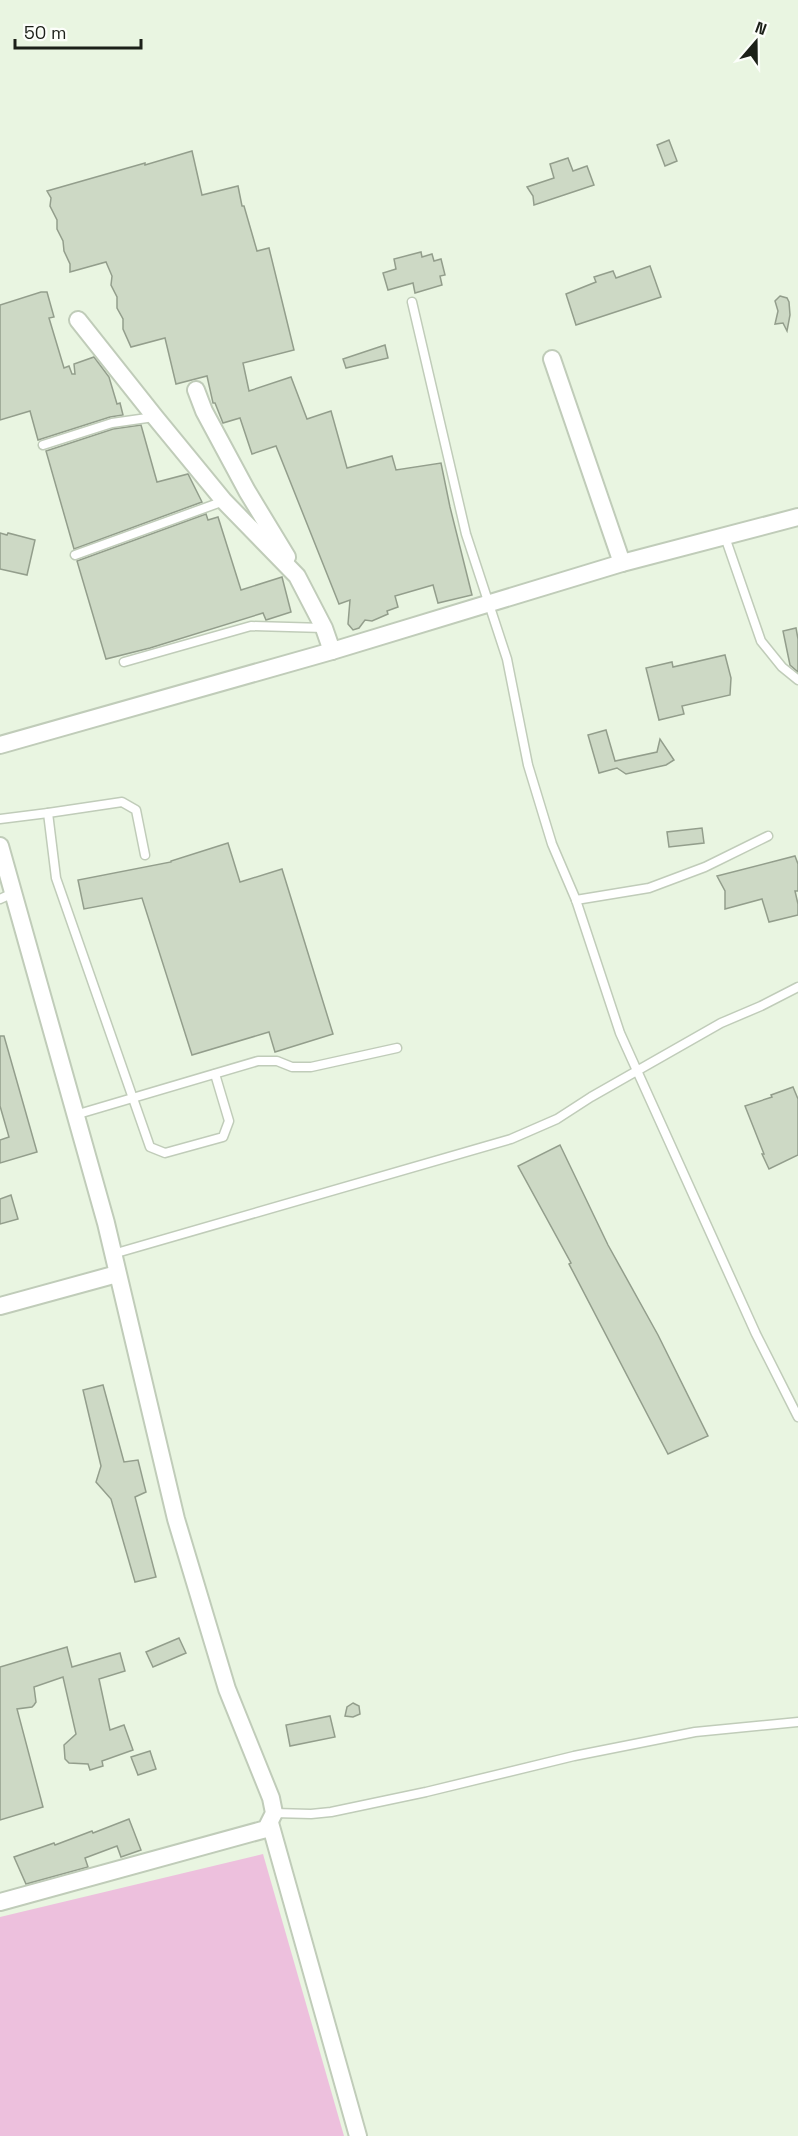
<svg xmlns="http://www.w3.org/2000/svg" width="798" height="2136" font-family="'Space Grotesk',sans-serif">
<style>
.green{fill:#edc0dd}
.building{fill:#cdd9c5;stroke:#939e8c;stroke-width:1.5}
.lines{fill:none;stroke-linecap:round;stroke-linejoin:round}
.lane-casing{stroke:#c0ccb9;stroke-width:11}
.street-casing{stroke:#c0ccb9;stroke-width:20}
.lane{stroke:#fff;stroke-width:8}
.street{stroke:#fff;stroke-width:16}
</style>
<rect width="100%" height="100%" fill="#e9f5e1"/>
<polygon class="green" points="263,1854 344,2136 0,2136 0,1917"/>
<g class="building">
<polygon points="669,140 677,161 665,166 657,145"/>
<polygon points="192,151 202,195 238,186 242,206 244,206 257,251 269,248 294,350 243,363 249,391 291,377 307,419 331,411 347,468 392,456 396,470 441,463 450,507 472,595 438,603 433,585 395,596 398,607 387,611 388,614 372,621 365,620 359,628 353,630 348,624 350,600 339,604 276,446 252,454 240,418 223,423 215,403 213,403 207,376 176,384 165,338 131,347 123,329 123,319 117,308 117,297 111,285 112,276 106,262 70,272 70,264 64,251 63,241 57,229 57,220 50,206 51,198 47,191 145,163 145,165"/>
<polygon points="568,158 573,171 587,166 594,185 534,205 533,196 527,187 554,178 550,164"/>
<polygon points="421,252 422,257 432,254 434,261 441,259 445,275 440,276 442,285 415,293 413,283 388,290 383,273 396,269 394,259"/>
<polygon points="650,266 661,297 576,325 566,294 596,282 594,277 613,271 616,278"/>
<polygon points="41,292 47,292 54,317 49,318 64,368 69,366 72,374 75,374 74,364 94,357 109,377 117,404 120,403 123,415 110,417 38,440 30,411 0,420 0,305"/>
<polygon points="780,296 787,298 789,302 790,315 787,331 783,323 775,324 778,311 775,301"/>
<polygon points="385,345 388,358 346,368 343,359"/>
<polygon points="141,425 157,482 188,474 202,502 74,549 46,451 113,429"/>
<polygon points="206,514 208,520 218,517 241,590 282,577 291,612 266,620 263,613 150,648 106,659 77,561"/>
<polygon points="0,533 7,535 8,533 35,540 27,575 0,569"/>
<polygon points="796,628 798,639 798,672 790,665 783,631"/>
<polygon points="725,655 731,678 730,695 682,706 684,714 659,720 646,668 672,662 673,667"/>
<polygon points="606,730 615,761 657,752 660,739 674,760 666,765 626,774 617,768 599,773 588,735"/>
<polygon points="702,828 704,843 669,847 667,832"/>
<polygon points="228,843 240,882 282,869 333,1034 275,1052 269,1032 192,1055 142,898 84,909 78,880 171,862 171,861"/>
<polygon points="795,856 798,864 798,891 795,891 798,904 798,915 769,922 762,899 725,909 725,891 717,876"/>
<polygon points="0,1036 4,1036 37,1152 0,1163 0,1140 9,1137 0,1106"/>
<polygon points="793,1087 798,1099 798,1155 769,1169 762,1154 764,1154 745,1106 772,1097 771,1095"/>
<polygon points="560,1145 608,1245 658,1335 708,1436 668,1454 569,1264 571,1263 518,1166"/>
<polygon points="11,1195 18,1219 0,1224 0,1199"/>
<polygon points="103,1385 124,1462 138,1460 146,1492 135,1497 156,1577 135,1582 111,1499 96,1482 101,1466 83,1390"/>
<polygon points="179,1638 186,1653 153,1667 146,1652"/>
<polygon points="67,1647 72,1667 120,1653 125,1671 99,1679 110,1730 124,1725 133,1750 102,1761 103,1766 90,1770 88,1764 69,1763 65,1759 64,1745 76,1734 63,1677 34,1687 36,1702 34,1705 32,1707 17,1709 43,1807 0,1820 0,1667"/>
<polygon points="353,1703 359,1706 360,1714 353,1717 345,1716 347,1707"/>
<polygon points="330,1716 335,1737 290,1746 286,1725"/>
<polygon points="150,1751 156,1769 138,1775 131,1757"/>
<polygon points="129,1819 141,1850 121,1857 117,1846 85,1858 88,1867 26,1884 14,1857 54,1843 55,1845 92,1831 93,1833"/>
</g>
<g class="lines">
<defs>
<g id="lane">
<polyline points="412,302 466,534 507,659 528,765 552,844 576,900 620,1033 756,1334 798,1417"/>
<polyline points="43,445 112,423 154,417"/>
<polyline points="725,537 761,641 782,667 798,680"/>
<polyline points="75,555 224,501"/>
<polyline points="124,662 251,626 324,628"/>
<polyline points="0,819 48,813"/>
<polyline points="145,855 136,810 122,802 48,813 56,878 150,1147 165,1153 223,1137 229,1121 215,1074"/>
<polyline points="0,899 13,893"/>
<polyline points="576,900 649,888 705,867 768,836"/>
<polyline points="75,1115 258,1061 277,1061 292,1067 311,1067 397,1048"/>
<polyline points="113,1254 511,1139 557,1119 591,1097 721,1023 761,1006 798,987"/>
<polyline points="274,1813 311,1814 331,1812 426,1792 574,1756 695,1732 798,1722"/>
</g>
<g id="street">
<polyline points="78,320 155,417 224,501 297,576 324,628 332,651"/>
<polyline points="552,359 622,563"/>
<polyline points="196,390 204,411 247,491 287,557"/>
<polyline points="0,745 332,651 622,563 798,517"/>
<polyline points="0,846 106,1223 176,1519 227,1689 271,1798 274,1813 266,1829 0,1902"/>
<polyline points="0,1306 117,1274"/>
<polyline points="270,1823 358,2136"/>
</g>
</defs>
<use href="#lane" class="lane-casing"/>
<use href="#street" class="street-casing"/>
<use href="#lane" class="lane"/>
<use href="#street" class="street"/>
</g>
<g transform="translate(756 42) rotate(20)" stroke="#fcfefa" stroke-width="4.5" paint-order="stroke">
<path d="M0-4.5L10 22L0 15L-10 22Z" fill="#1c2019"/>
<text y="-9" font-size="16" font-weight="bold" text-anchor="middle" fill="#1c2019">N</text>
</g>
<path d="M15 39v9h126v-9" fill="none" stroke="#1c2019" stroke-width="3"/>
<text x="24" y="39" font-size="18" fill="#1c2019" stroke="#fcfefa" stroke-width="4.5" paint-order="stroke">50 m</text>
</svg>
